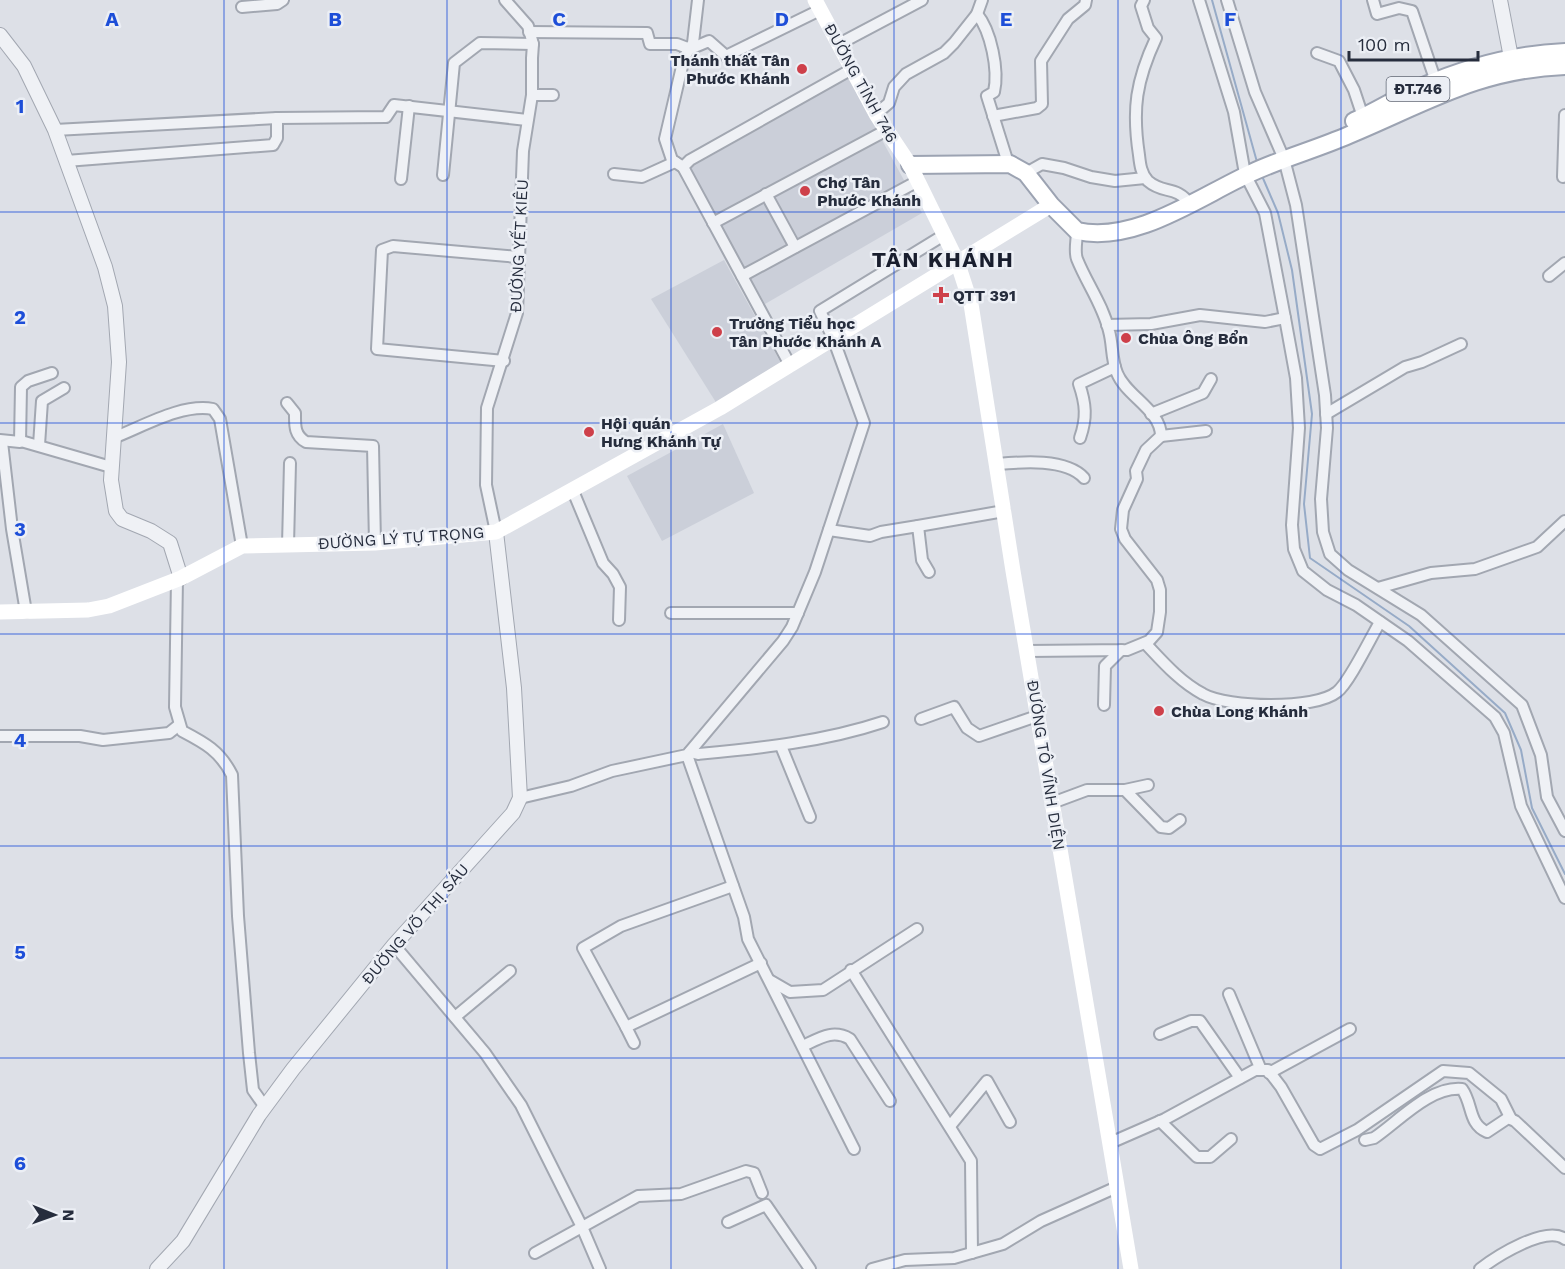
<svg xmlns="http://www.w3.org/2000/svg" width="1565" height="1269" font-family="'Work Sans',sans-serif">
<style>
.built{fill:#cbcfd9}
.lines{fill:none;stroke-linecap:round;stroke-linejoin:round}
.stream{stroke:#97abc7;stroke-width:2}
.minor-casing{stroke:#a2a7b1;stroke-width:14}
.tertiary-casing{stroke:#a2a7b1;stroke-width:16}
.primary-casing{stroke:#9ca3b2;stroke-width:20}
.minor{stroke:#eff1f5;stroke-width:10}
.tertiary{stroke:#eff1f5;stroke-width:14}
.secondary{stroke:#fff;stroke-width:15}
.primary{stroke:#fff;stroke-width:16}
.grid{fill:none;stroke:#1d4ed8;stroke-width:1.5;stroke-opacity:0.55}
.poi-dot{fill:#ce404a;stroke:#eceff5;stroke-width:2}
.labels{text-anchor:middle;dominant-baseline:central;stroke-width:5;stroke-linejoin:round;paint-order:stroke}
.shield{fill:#eceff5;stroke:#616774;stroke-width:1.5}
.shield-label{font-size:15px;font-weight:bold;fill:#262d3d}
.poi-label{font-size:16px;font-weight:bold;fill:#262d3d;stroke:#eceff5;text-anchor:start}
.street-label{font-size:16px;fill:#262d3d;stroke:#eceff5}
.district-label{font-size:22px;font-weight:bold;letter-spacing:1.5px;fill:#191e2e;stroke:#eceff5}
.grid-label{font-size:20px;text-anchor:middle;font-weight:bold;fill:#1d4ed8;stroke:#eceff5;stroke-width:5;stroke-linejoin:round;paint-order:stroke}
</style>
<rect width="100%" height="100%" fill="#dde0e7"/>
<g class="built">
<polygon points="848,78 922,213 765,304 688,169"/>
<polygon points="724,260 782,365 717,404 651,299"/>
<polygon points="723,424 754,493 662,541 627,476"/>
</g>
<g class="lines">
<g class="stream">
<polyline points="1212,0 1257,162"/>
<polyline points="1262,176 1278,213 1292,270 1312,414 1304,504 1310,558 1409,626 1505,713 1521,750 1532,808 1565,874"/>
</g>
<defs>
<g id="minor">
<path d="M 1144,0 L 1141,6 L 1148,28 L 1156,38 C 1136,81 1132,109 1139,155 C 1140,164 1141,174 1148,181 C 1164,195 1175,184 1191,205"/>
<polyline points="1199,0 1234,112 1245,174 1265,213 1285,318 1296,378 1299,428 1292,525 1294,549 1303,571 1327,590 1356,605 1408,641 1495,717 1504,733 1521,806 1565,898"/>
<polyline points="1227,0 1255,92 1284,159 1296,205 1325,395 1327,428 1321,499 1323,532 1330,554 1348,570 1421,615 1522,705 1541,755 1547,797 1565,831"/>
<polyline points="1373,0 1377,14 1399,8 1412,11 1436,82"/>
<polyline points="242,7 277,4 283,0"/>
<path d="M 977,14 C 991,31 999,70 994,92 L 987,96 L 1008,163"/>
<polyline points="529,32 647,33 650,44 677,44 690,49 709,41 726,56 820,10"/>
<polyline points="839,44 922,0"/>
<polyline points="1317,53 1339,61 1354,90 1363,117"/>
<polyline points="532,95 553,95"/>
<polyline points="876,114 889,103 894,87 906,74 944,53 954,43 977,14 982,0"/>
<polyline points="993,116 1037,108 1042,104 1041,61 1068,19 1085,5 1086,0"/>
<polyline points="55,130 277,118 386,117 394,105 527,120"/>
<polyline points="66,161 273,145 277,138 277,118"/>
<polyline points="683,167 672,160 665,139 684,58 693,43 698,0"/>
<polyline points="1026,173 1042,164 1064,168 1091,177 1115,181 1145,178"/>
<polyline points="614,174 642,177 675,162"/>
<polyline points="443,175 454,63 480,43 533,44"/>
<polyline points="1563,177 1565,115"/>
<polyline points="401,179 409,106"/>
<polyline points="766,194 795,247"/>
<polyline points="713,223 885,131"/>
<polyline points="742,276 918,181"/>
<polyline points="1549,276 1565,263"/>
<polyline points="1107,325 1151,324 1200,315 1265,322 1285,318"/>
<polyline points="504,361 377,349 382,250 393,246 518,257"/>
<polyline points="790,365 683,167 690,160 852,69"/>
<path d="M 287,403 L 295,413 C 295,425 294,435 306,442 L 373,446 L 375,543"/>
<polyline points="1151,414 1203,393 1211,379"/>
<polyline points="1326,414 1405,367 1422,362 1461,344"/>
<polyline points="1161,436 1206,431"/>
<path d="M 113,438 C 142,427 182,403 213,409 L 220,419 L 242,546"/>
<path d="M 1080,438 C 1087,418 1086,404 1079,384 L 1115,367"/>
<polyline points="0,440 20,442 21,387 28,381 52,373"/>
<polyline points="21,441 111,467"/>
<polyline points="2,442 12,529 26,612"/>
<polyline points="39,445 42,401 64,388"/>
<path d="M 997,464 C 1021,462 1066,458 1084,478"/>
<polyline points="573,491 603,563 613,574 620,587 619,620"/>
<polyline points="918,526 1004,511"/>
<polyline points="829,530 870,536 881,532 918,526 922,560 929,572"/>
<polyline points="496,532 486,485 487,408 517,313 523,151 532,95 532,58 533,44 528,26 505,0"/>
<polyline points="288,545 290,463"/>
<path d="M 177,579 L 175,707 L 182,731 C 205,743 220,751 232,775 L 238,916 L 249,1053 L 253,1090 L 265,1107"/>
<polyline points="1378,588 1431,573 1475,569 1537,547 1565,521"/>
<polyline points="671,613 798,613"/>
<path d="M 1145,643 C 1162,661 1180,682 1203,694 C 1228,708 1315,710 1337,692 C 1349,683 1371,637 1380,622"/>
<path d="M 1028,651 L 1127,650 L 1149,641 L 1157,632 L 1160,612 L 1160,590 L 1157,580 L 1125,539 L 1121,529 L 1123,510 L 1137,479 L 1136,471 L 1146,450 L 1161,436 C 1161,410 1126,396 1117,373 C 1111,359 1113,345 1109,331 C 1103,305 1087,284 1077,259 C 1074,251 1077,240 1077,231"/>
<polyline points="1104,705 1105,666 1121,650"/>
<polyline points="921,719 954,707 967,728 979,736 1037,716"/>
<polyline points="0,736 80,736 103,740 169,733 179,725"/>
<polyline points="781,746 810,817"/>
<path d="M 690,752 L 698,754 C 760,748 823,742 883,722"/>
<polyline points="687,755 744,917 748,939 854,1149"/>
<polyline points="1125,790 1161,827 1169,828 1180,820"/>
<polyline points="520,798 571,786 612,771 687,755 783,641 792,627 815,572 864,423 833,338 820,311 944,235"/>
<polyline points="1052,803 1087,790 1125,790 1148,785"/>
<polyline points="394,945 485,1053 521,1105 582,1227 600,1269"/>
<polyline points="851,970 971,1161 972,1253"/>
<polyline points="771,981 790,992 823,990 917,929"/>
<polyline points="1229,994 1261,1070"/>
<polyline points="455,1017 510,971"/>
<polyline points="626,1027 583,948 621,926 733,886"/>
<polyline points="1160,1034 1191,1021 1200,1021 1240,1078"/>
<polyline points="634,1043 626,1027 761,963"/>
<path d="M 803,1046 C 820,1038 833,1029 850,1039 L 890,1101"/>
<polyline points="1269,1073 1350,1029"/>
<polyline points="1160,1121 1197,1157 1210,1157 1231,1139"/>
<polyline points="950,1126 987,1081 1010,1122"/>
<path d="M 1365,1140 L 1374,1138 C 1399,1121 1430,1086 1462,1089 C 1473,1104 1468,1124 1487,1132 L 1508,1118 L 1515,1121 L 1565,1168"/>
<polyline points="1110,1143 1165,1119 1255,1070 1268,1070 1281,1087 1314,1145 1320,1149 1357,1130 1443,1071 1469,1073 1501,1099 1511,1119"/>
<polyline points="728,1222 766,1205 810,1269"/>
<polyline points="535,1253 638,1196 681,1194 746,1171 754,1173 762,1193"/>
<polyline points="872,1269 905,1260 954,1258 1003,1244 1041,1221 1117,1187"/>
<path d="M 1480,1269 C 1497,1256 1546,1225 1565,1239"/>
</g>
<g id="tertiary">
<polyline points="1500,0 1513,68"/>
<polyline points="0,35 24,66 55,130 105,267 115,306 119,362 111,480 116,511 122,519 151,531 170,543 181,578"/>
<polyline points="157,1269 183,1241 259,1115 293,1069 394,945 513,813 520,798 514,688 496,532"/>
</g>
<g id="primary">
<path d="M 1354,121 C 1377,111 1398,97 1421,87 C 1467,67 1515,54 1565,52"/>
<path d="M 910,165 L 1010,164 L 1026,173 L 1051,205 L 1077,231 C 1136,244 1200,196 1251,173 C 1283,158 1317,149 1349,135 C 1426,103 1479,69 1565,66"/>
</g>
</defs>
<use href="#minor" class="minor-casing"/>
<use href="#tertiary" class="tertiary-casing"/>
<use href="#primary" class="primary-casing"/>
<use href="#minor" class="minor"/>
<use href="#tertiary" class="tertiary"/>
<g class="secondary">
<polyline points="815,0 876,114 910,165 957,261 971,304 1013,571 1131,1269"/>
<polyline points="0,612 88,610 109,606 181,578 242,546 375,543 496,532 720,408 1051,205"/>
</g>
<use href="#primary" class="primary"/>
</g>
<path class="grid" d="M 224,0 L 224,1269M 447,0 L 447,1269M 671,0 L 671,1269M 894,0 L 894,1269M 1118,0 L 1118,1269M 1341,0 L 1341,1269M 0,212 L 1565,212M 0,423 L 1565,423M 0,634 L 1565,634M 0,846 L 1565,846M 0,1058 L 1565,1058"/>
<g class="poi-dot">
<circle cx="802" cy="69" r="6"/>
<circle cx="805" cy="191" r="6"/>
<path d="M938 286h6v6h6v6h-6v6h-6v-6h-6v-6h6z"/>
<circle cx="717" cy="332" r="6"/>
<circle cx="1126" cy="338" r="6"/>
<circle cx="589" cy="432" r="6"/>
<circle cx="1159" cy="711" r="6"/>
</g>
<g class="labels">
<rect class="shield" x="1386.5" y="77" width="63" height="24" rx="4.5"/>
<g class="shield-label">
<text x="1418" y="89">ĐT.746</text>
</g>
<g class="poi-label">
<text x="790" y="60" text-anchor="end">Thánh thất Tân<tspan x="790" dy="18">Phước Khánh</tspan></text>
<text x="817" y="182">Chợ Tân<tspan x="817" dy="18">Phước Khánh</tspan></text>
<text x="953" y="295">QTT 391</text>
<text x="729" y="323">Trường Tiểu học<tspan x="729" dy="18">Tân Phước Khánh A</tspan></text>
<text x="1138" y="338">Chùa Ông Bổn</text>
<text x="601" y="423">Hội quán<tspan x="601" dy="18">Hưng Khánh Tự</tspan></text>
<text x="1171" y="711">Chùa Long Khánh</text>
</g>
<g class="street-label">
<text transform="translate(861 83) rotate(61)">ĐƯỜNG TỈNH 746</text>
<text transform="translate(519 246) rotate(-87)">ĐƯỜNG YẾT KIÊU</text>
<text transform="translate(401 538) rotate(-4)">ĐƯỜNG LÝ TỰ TRỌNG</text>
<text transform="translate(1046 765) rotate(81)">ĐƯỜNG TÔ VĨNH DIỆN</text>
<text transform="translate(415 924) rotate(-49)">ĐƯỜNG VÕ THỊ SÁU</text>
</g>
<g class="district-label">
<text x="943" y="259">TÂN KHÁNH</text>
</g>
</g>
<g class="grid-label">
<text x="112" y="26">A</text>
<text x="335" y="26">B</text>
<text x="559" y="26">C</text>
<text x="782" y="26">D</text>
<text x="1006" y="26">E</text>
<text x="1230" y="26">F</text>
<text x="20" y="113">1</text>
<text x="20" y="324">2</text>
<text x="20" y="536">3</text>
<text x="20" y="747">4</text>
<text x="20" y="959">5</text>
<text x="20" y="1170">6</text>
</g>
<g transform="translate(54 1215) rotate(91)" stroke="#eceff5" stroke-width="4.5" paint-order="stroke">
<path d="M0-4.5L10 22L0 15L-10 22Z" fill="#262d3d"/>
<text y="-9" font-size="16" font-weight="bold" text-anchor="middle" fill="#262d3d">N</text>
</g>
<path d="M1349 51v9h129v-9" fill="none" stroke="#262d3d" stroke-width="3"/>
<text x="1358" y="51" font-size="18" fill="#262d3d" stroke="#eceff5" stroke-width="4.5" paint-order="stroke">100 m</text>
</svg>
